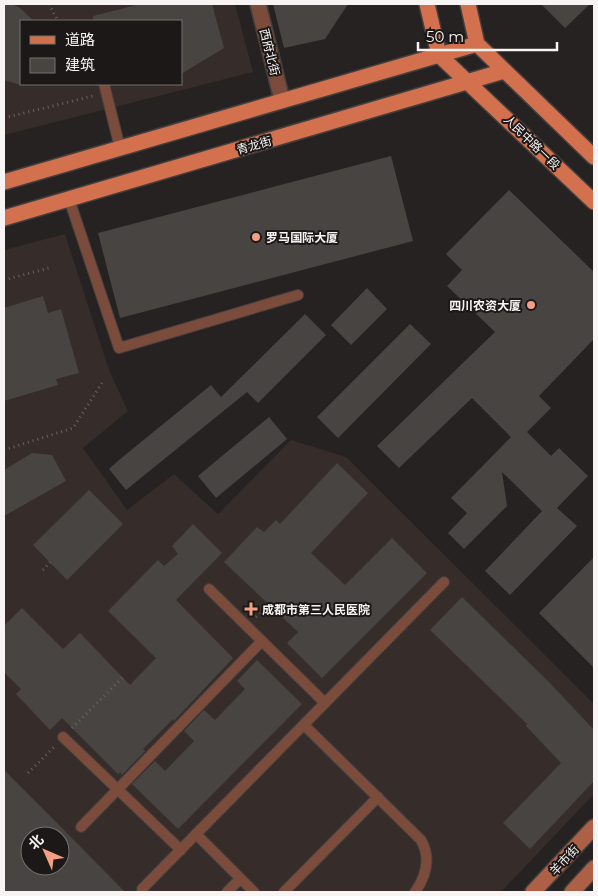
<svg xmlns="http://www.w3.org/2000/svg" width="598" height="896" font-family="Montserrat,'Noto Sans SC',sans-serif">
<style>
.built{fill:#362c29;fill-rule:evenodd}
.building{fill:#484442;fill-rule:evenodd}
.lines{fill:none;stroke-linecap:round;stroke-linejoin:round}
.lane-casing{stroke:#433f3e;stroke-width:12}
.street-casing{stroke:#433f3e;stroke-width:18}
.secondary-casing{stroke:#433f3e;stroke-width:18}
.primary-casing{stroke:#433f3e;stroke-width:18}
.path{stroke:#676362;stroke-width:3;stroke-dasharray:1 4;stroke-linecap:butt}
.lane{stroke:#7b4b3b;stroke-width:10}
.street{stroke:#7b4b3b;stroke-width:15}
.secondary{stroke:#ad6046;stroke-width:15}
.primary{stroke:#d3704e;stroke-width:15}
.poi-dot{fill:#f39f83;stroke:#1c1817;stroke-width:2}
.labels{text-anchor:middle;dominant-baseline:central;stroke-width:4;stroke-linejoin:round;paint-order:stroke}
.street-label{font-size:12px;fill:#f7f4f3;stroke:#1c1817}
.poi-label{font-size:12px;font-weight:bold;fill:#f7f4f3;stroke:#1c1817;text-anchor:start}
</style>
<rect width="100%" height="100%" fill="#262221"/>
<g class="built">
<path d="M 4,4 L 235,4 L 253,72 L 4,135 ZM 21,21 L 181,21 L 181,84 L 21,84 Z"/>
<path d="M 65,234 L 109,370 L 128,411 L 83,448 L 127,510 L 174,474 L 218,514 L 291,440 L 346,457 L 594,704 L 594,794 L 501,892 L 4,892 L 4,250 ZM 30,836 L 60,836 L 60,866 L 30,866 Z"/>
</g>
<g class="building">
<polygon points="4,4 12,4 20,8 34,21 21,21 21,85 4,80"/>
<polygon points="140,4 212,4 224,48 181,74 181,21 93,21 93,16"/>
<polygon points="273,4 348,4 325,39 284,48"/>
<polygon points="541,4 590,4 565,28"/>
<polygon points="391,156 413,241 120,318 98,233"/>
<polygon points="509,190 594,272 594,339 539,396 551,408 527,432 551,456 559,448 588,476 557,508 577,526 510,595 485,571 542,511 502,472 507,506 464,549 448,533 467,513 451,498 511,437 472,398 399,468 377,446 495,332 447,286 462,270 446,254"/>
<polygon points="367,288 387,309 351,345 331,325"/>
<polygon points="43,296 48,313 61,309 79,373 56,379 58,385 4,401 4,308"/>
<polygon points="305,314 326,335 258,403 247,392 126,490 109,469 119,460 211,385 221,397"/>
<polygon points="410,324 431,344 338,438 317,417"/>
<polygon points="269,417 287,439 216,498 198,476"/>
<polygon points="32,453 52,455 66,481 4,516 4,470"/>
<polygon points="337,463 368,493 311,553 345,585 392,538 427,573 322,678 287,643 298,632 224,562 257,527 264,532 276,520 280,524"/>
<polygon points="89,490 123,524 67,580 33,545"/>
<polygon points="193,524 222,553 176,600 233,658 174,721 173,719 143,749 145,751 122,775 120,772 118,774 62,718 50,730 16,694 21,689 4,672 4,626 22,608 63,649 80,633 130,685 156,658 108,611 158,560 164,566 178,554 172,546"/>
<polygon points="594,557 594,668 539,613"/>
<polygon points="462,597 549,682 594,730 594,781 530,849 503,823 561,763 526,726 527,724 430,630"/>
<polygon points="257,660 302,704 178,829 132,784 155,761 165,771 194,741 184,731 204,710 215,720 245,689 237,681"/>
<path d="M 4,770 L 60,826 L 125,892 L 4,892 ZM 30,836 L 60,836 L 60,866 L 30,866 Z"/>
</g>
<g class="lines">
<defs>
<g id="lane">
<polyline points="104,84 120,148"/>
<polyline points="69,199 119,348 298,295"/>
<polyline points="209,589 325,703"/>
<path d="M 304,725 L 421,840 C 431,858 427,875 415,892"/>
<polyline points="63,737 181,850"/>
<polyline points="81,827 262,641"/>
<polyline points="196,834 254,892"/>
<polyline points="142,889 444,582"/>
<polyline points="227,892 240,879"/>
<polyline points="284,892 378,797"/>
</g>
<polyline id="street" points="258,4 282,100"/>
<g id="secondary">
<polyline points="533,892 594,827"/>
<polyline points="572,892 594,868"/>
</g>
<g id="primary">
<polyline points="427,4 439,55 594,202"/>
<polyline points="468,4 477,44 594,157"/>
<polyline points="4,182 477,44"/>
<polyline points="4,218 504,71"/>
</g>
</defs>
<use href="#lane" class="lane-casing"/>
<use href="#street" class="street-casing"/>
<use href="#secondary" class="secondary-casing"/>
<use href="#primary" class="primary-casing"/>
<g class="path">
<polyline points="49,4 58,21"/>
<polyline points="4,118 93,96"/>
<polyline points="4,280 49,268"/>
<polyline points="4,450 73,428 102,383"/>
<polyline points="43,570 50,562"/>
<polyline points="256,617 269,604"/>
<polyline points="72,728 122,678"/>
<polyline points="28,773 54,747"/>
</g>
<use href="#lane" class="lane"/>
<use href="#street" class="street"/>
<use href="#secondary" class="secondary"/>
<use href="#primary" class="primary"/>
</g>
<g class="poi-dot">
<circle cx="256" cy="237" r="5"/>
<circle cx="531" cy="305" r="5"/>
<path d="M248.5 601.5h5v5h5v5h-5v5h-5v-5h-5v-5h5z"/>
</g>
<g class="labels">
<g class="street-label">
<text transform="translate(270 52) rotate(76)">西府北街</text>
<text transform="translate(532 142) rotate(44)">人民中路一段</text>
<text transform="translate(254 145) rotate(-16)">青龙街</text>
<text transform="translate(564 860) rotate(-47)">羊市街</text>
</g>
<g class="poi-label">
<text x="266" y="237">罗马国际大厦</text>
<text x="521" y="305" text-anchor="end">四川农资大厦</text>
<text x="262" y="609">成都市第三人民医院</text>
</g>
</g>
<rect width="598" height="896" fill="none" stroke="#f7f4f3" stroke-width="10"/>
<rect x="20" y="20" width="162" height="65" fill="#1c1817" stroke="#74706f"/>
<rect x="30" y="36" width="25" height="8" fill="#d3704e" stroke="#74706f"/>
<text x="65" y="45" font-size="15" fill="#f7f4f3">道路</text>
<rect x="30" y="58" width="25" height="15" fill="#484442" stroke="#74706f"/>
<text x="65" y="70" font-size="15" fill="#f7f4f3">建筑</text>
<g transform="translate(45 851) rotate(315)"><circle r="24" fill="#1c1817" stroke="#74706f"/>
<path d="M0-4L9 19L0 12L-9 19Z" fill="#f39f83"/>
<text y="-8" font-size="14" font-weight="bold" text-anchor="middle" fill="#f7f4f3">北</text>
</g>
<path d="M418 42v8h139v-8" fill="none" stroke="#f7f4f3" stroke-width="2.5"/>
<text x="426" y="42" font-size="15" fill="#f7f4f3" stroke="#1c1817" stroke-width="4" paint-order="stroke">50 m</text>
</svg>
